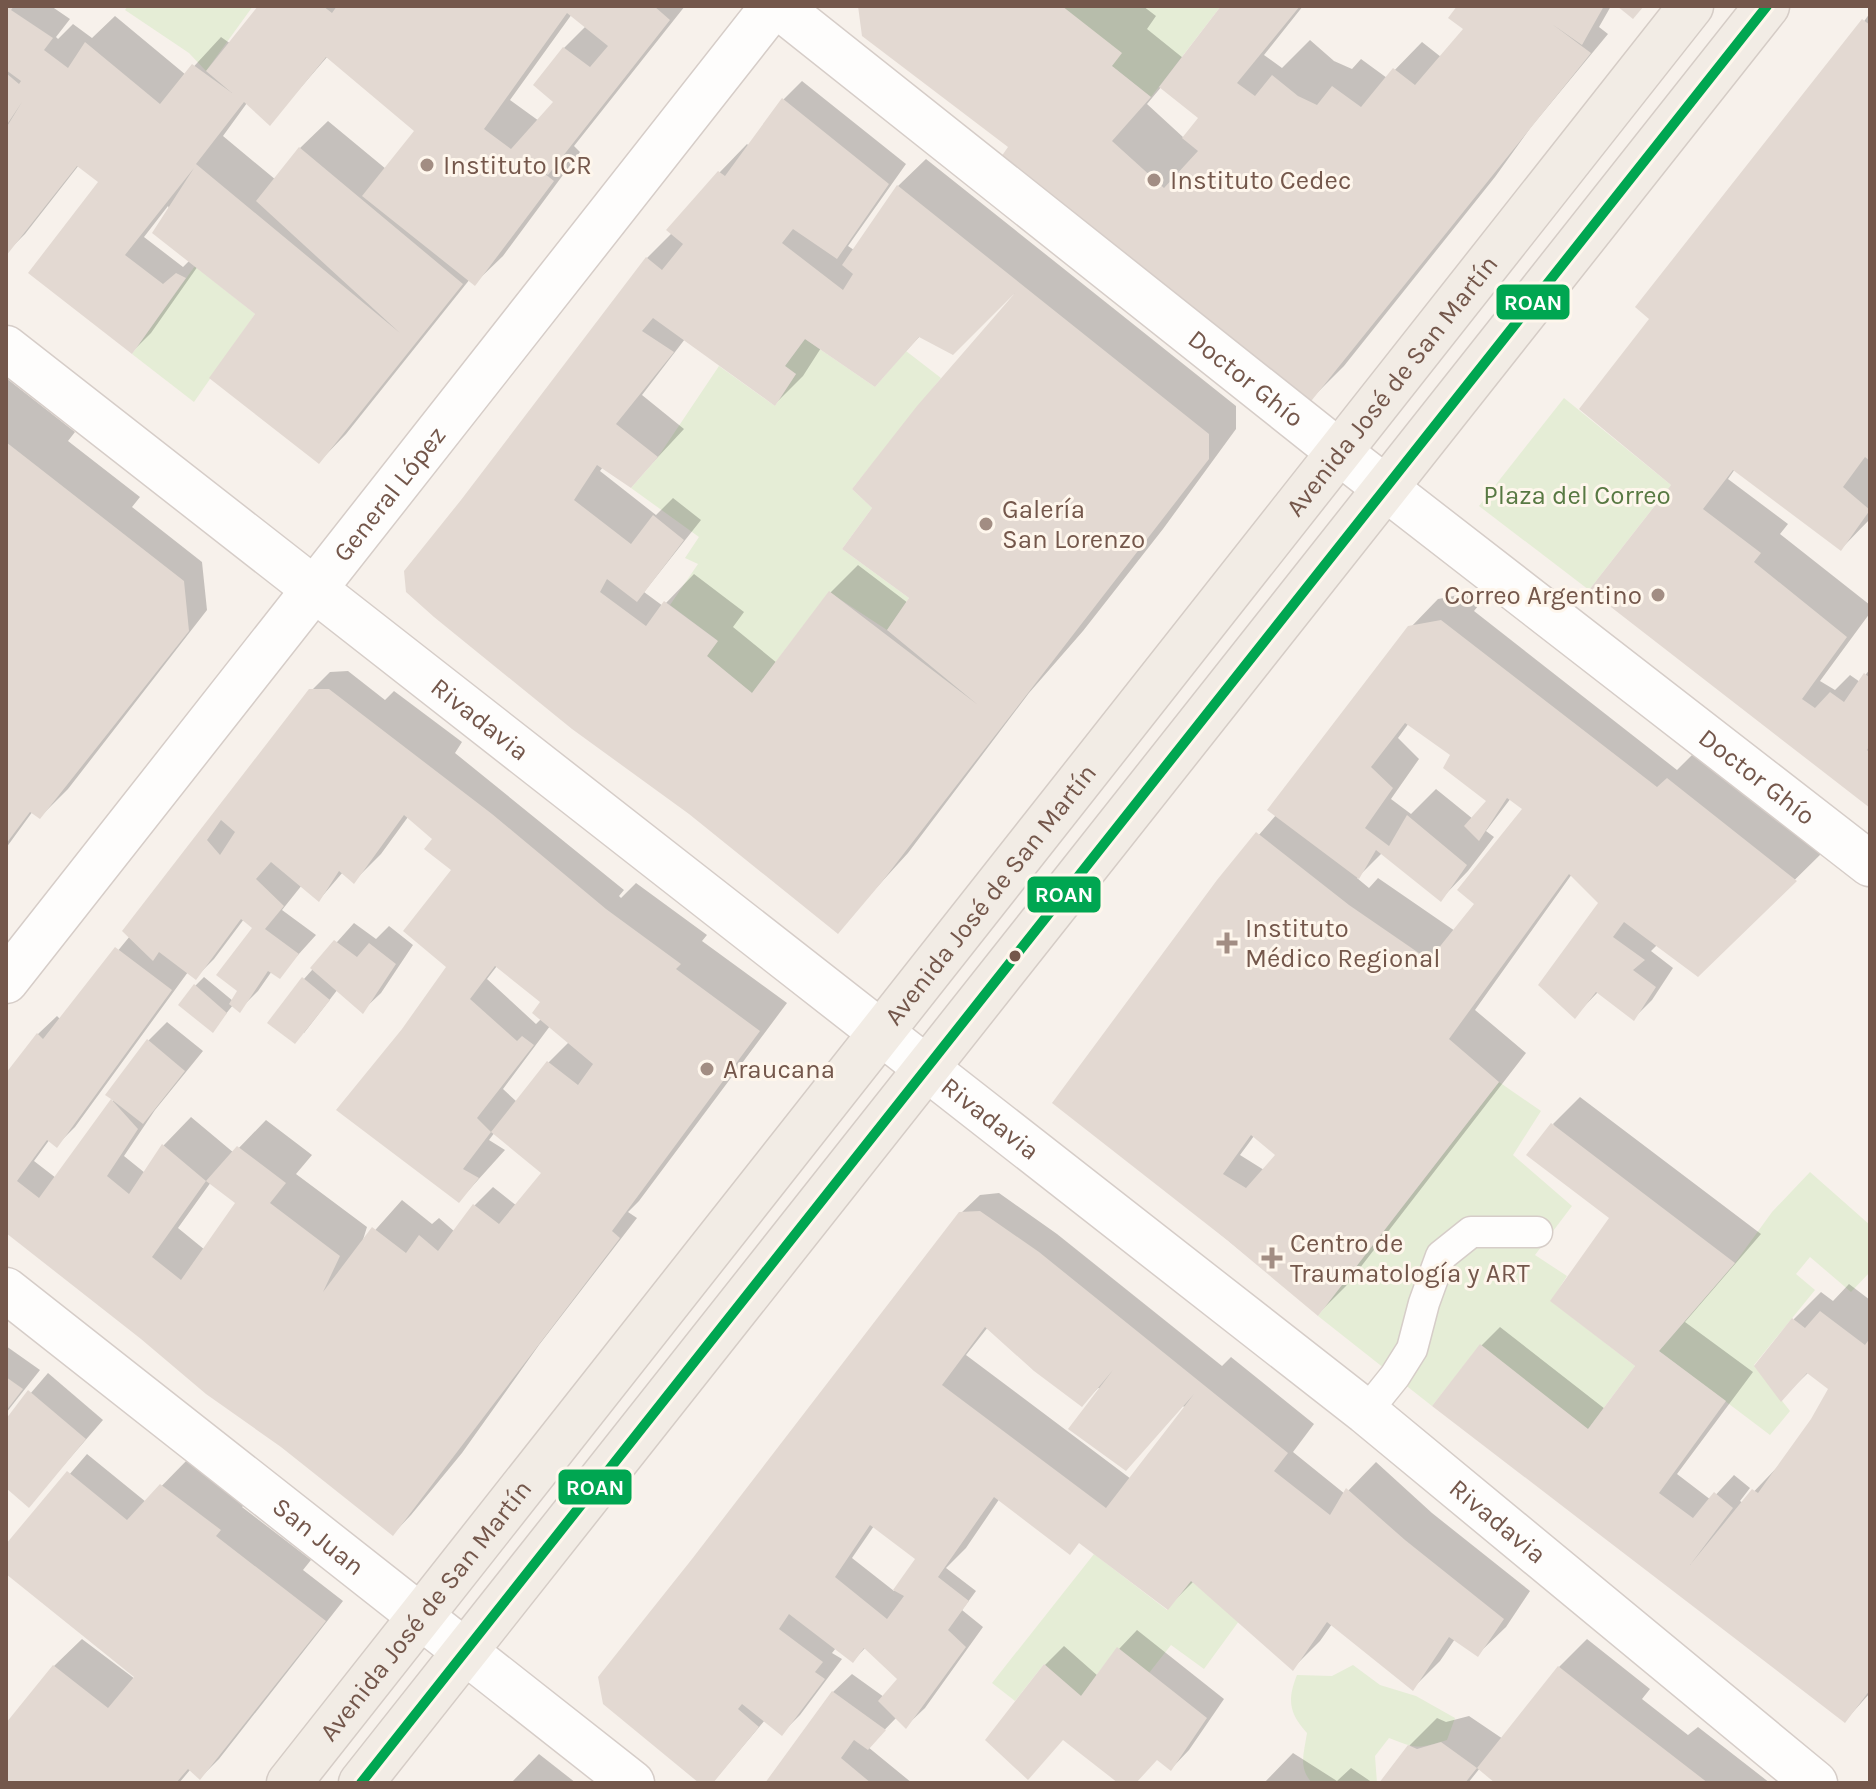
<svg xmlns="http://www.w3.org/2000/svg" width="1876" height="1789" font-family="Karla,sans-serif">
<style>
.green{fill:#e5edd6}
.shadow{fill:#0003;fill-rule:evenodd}
.building{fill:#e3d9d2;fill-rule:evenodd}
.lines{fill:none;stroke-linecap:round;stroke-linejoin:round}
.service-casing{stroke:#d6cdc8;stroke-width:33}
.minor-casing{stroke:#d6cdc8;stroke-width:47}
.primary-casing{stroke:#d5ccc6;stroke-width:47}
.service{stroke:#fefdfc;stroke-width:30}
.minor{stroke:#fefdfc;stroke-width:44}
.primary{stroke:#f2ece5;stroke-width:44}
.bus-1-casing{stroke:#fef6ec;stroke-width:16}
.bus-1{stroke:#00a651;stroke-width:10}
.poi-dot{fill:#a28d83;stroke:#fef6ec;stroke-width:3}
.bus-dot{fill:#74574b;stroke:#fef6ec;stroke-width:3}
.labels{text-anchor:middle;dominant-baseline:central;stroke-width:6;stroke-linejoin:round;paint-order:stroke}
.poi-label{font-size:26px;fill:#74574b;stroke:#fef6ec;text-anchor:start}
.street-label{font-size:26px;fill:#74574b;stroke:#fef6ec}
.park-label{font-size:26px;fill:#587943;stroke:#fef6ec}
.line-badge{stroke:#fef6ec;stroke-width:3}
.badge-label{font-size:22px;text-anchor:middle;font-weight:bold;fill:#fff}
</style>
<rect width="100%" height="100%" fill="#f7f1eb"/>
<g class="green">
<polygon points="128,6 253,6 206,71 189,53 125,10"/>
<polygon points="1062,6 1221,6 1151,97 1112,66"/>
<polygon points="195,266 255,314 194,402 132,354"/>
<polygon points="805,339 875,387 906,351 941,378 852,489 872,508 842,549 909,598 887,630 829,592 752,693 707,656 717,640 670,605 698,564 685,558 699,537 631,488 658,457 719,366 775,406 796,374 785,366"/>
<polygon points="1564,398 1671,485 1589,590 1479,506"/>
<polygon points="1499,1082 1541,1111 1513,1155 1572,1206 1535,1255 1567,1276 1551,1301 1635,1366 1588,1429 1480,1345 1432,1406 1318,1316"/>
<polygon points="1810,1172 1870,1225 1870,1272 1851,1292 1810,1257 1796,1274 1815,1290 1754,1365 1790,1411 1770,1435 1659,1351 1735,1263 1772,1212"/>
<polygon points="1094,1554 1167,1610 1191,1581 1239,1621 1204,1669 1171,1645 1149,1673 1117,1648 1081,1696 1044,1664 1015,1701 992,1683"/>
<path d="M 1353,1665 L 1380,1685 L 1416,1696 L 1455,1718 L 1447,1740 C 1418,1749 1417,1749 1389,1738 L 1375,1756 L 1377,1783 L 1312,1783 C 1298,1767 1304,1753 1307,1733 C 1289,1713 1287,1700 1297,1675 L 1332,1676 Z"/>
</g>
<g class="shadow">
<path d="M 6,6 L 51,6 L 70,19 L 56,37 L 58,39 L 73,24 L 92,38 L 115,16 L 186,75 L 221,37 L 231,44 L 261,6 L 685,6 L 574,146 L 580,152 L 503,256 L 475,283 L 470,279 L 346,434 L 319,462 L 258,313 L 198,266 L 151,333 L 132,352 L 101,182 L 79,165 L 25,234 L 6,253 ZM 572,14 L 586,26 L 564,48 L 535,84 L 556,101 L 539,121 L 510,100 ZM 328,56 L 417,131 L 386,169 L 328,121 L 300,148 L 276,180 L 223,136 L 247,103 L 270,123 ZM 168,206 L 190,260 L 183,267 L 144,237 Z"/>
<path d="M 860,6 L 1143,6 L 1156,16 L 1147,29 L 1183,58 L 1223,6 L 1303,6 L 1264,55 L 1282,68 L 1310,40 L 1334,61 L 1352,69 L 1361,59 L 1387,78 L 1422,42 L 1441,57 L 1465,29 L 1460,6 L 1611,6 L 1599,27 L 1608,34 L 1531,127 L 1495,177 L 1344,366 L 1308,402 L 1016,139 ZM 1162,86 L 1201,117 L 1184,138 L 1147,104 Z"/>
<polygon points="1870,13 1870,519 1841,549 1735,469 1728,479 1788,524 1780,534 1870,605 1870,613 1820,681 1835,690 1850,675 1860,682 1870,669 1870,805 1776,734 1673,486 1609,376"/>
<path d="M 802,81 L 906,164 L 848,246 L 854,250 L 898,186 L 926,159 L 1236,406 L 1236,429 L 1163,529 L 1083,631 L 1029,693 L 908,853 L 837,931 L 463,502 L 647,258 L 672,233 L 669,230 L 720,172 L 747,144 L 749,146 L 784,99 ZM 1014,294 L 1016,296 L 908,603 L 858,565 L 830,593 L 777,663 L 733,627 L 744,612 L 694,574 L 663,606 L 644,592 L 701,520 L 673,498 L 656,515 L 600,471 L 603,467 L 631,486 L 684,429 L 642,395 L 685,339 L 775,404 L 803,376 L 821,348 L 875,384 L 921,335 Z"/>
<polygon points="6,378 75,432 68,441 140,497 132,507 202,562 207,610 68,789 40,817 33,811 6,848"/>
<path d="M 1469,593 L 1482,601 L 1474,611 L 1677,770 L 1696,751 L 1823,852 L 1698,975 L 1657,945 L 1651,951 L 1673,968 L 1652,1000 L 1634,1018 L 1599,991 L 1575,1016 L 1602,901 L 1572,874 L 1475,1010 L 1526,1053 L 1346,1286 L 1318,1314 L 1147,1174 L 1219,881 L 1277,814 L 1410,628 L 1438,599 ZM 1409,723 L 1452,755 L 1489,801 L 1473,819 L 1436,789 L 1411,814 L 1391,799 L 1419,759 L 1398,738 ZM 1511,798 L 1525,809 L 1478,904 L 1455,931 L 1378,878 L 1369,888 L 1357,878 L 1383,852 L 1441,899 L 1468,871 L 1494,837 L 1486,831 ZM 1254,1136 L 1278,1155 L 1264,1170 L 1240,1155 Z"/>
<path d="M 348,671 L 385,700 L 394,691 L 462,742 L 455,753 L 624,890 L 619,896 L 621,898 L 636,883 L 707,935 L 702,941 L 787,1003 L 639,1201 L 628,1212 L 637,1218 L 539,1345 L 462,1453 L 411,1515 L 393,1534 L 6,1230 L 6,1077 L 38,1034 L 57,1016 L 61,1020 L 130,936 L 311,691 L 330,672 ZM 408,817 L 435,839 L 454,869 L 449,966 L 404,1031 L 459,1201 L 505,1150 L 489,1140 L 495,1132 L 544,1173 L 517,1206 L 493,1187 L 475,1205 L 455,1232 L 439,1218 L 432,1224 L 402,1200 L 361,1246 L 367,1227 L 296,1174 L 312,1155 L 266,1120 L 234,1153 L 191,1117 L 164,1145 L 145,1173 L 124,1156 L 155,1110 L 203,1051 L 167,1022 L 149,1040 L 108,1094 L 114,1099 L 56,1178 L 34,1161 L 50,1139 L 57,1145 L 75,1127 L 188,972 L 196,977 L 214,959 L 244,919 L 255,928 L 239,991 L 233,1001 L 204,977 L 195,986 L 213,1030 L 233,1005 L 239,1010 L 258,991 L 272,971 L 279,976 L 316,935 L 282,910 L 302,885 L 319,900 L 343,872 L 354,881 L 381,854 ZM 497,966 L 551,989 L 542,1018 L 536,1024 L 487,979 ZM 550,1026 L 569,1042 L 549,1062 L 517,1102 L 503,1089 ZM 211,1182 L 238,1203 L 205,1250 L 178,1228 Z"/>
<polygon points="354,923 376,939 389,926 413,945 381,993 362,1011 338,989 304,1033 304,979"/>
<polygon points="1580,1097 1761,1234 1685,1322 1753,1372 1677,1474 1711,1500 1734,1475 1750,1488 1740,1501 1743,1503 1787,1457 1813,1420 1830,1388 1809,1372 1781,1399 1794,1319 1821,1292 1833,1301 1849,1284 1870,1300 1870,1693 1845,1721 1785,1675 1481,1346 1500,1327 1605,1409 1638,1365 1612,1217 1553,1124"/>
<path d="M 999,1193 L 1057,1234 L 1222,1366 L 1231,1357 L 1314,1424 L 1293,1452 L 1345,1494 L 1376,1462 L 1432,1513 L 1530,1591 L 1506,1627 L 1478,1654 L 1455,1639 L 1440,1661 L 1413,1688 L 1332,1624 L 1320,1641 L 1293,1668 L 1194,1581 L 1168,1607 L 1081,1541 L 1000,1498 L 966,1548 L 946,1568 L 976,1591 L 962,1610 L 983,1627 L 925,1708 L 906,1726 L 897,1717 L 868,1747 L 912,1783 L 767,1783 L 833,1692 L 852,1674 L 884,1697 L 899,1679 L 866,1647 L 853,1661 L 836,1648 L 832,1653 L 842,1659 L 800,1715 L 782,1733 L 765,1720 L 712,1783 L 702,1783 L 960,1214 L 980,1195 ZM 988,1327 L 1082,1405 L 1098,1388 L 1186,1407 L 1131,1479 L 966,1355 ZM 874,1526 L 918,1559 L 894,1591 L 852,1558 Z"/>
<polygon points="6,1346 40,1370 6,1413"/>
<polygon points="48,1373 103,1420 29,1505 6,1485 6,1422"/>
<polygon points="87,1454 146,1502 189,1458 247,1502 242,1507 311,1560 303,1570 343,1601 219,1759 200,1778 190,1770 179,1783 6,1783 6,1727 54,1666 82,1639 135,1679 138,1676 6,1571 6,1548"/>
<polygon points="1137,1630 1224,1699 1189,1750 1171,1769 1158,1758 1134,1783 1121,1783 1064,1738 987,1740 1045,1665 1064,1646 1098,1676 1119,1649"/>
<polygon points="1587,1639 1650,1689 1642,1699 1688,1735 1698,1727 1770,1783 1498,1783 1480,1768 1468,1783 1382,1783 1409,1746 1437,1718 1446,1722 1469,1716 1503,1739 1559,1667"/>
<polygon points="1293,1753 1337,1781 1351,1768 1373,1783 1264,1783"/>
<polygon points="539,1754 576,1783 511,1783"/>
</g>
<g class="building">
<path d="M 6,6 L 14,6 L 11,10 L 53,38 L 44,50 L 68,68 L 85,42 L 160,104 L 192,64 L 232,93 L 206,71 L 258,6 L 323,6 L 332,13 L 337,6 L 654,6 L 670,20 L 548,175 L 531,163 L 554,181 L 475,286 L 362,196 L 414,131 L 326,57 L 270,126 L 244,102 L 196,164 L 400,333 L 256,201 L 299,147 L 463,284 L 319,464 L 209,378 L 255,314 L 152,233 L 194,168 L 125,255 L 163,284 L 176,273 L 186,278 L 132,354 L 28,273 L 98,182 L 77,166 L 6,256 L 6,128 L 22,102 L 6,126 L 6,73 L 19,84 L 21,81 L 6,70 ZM 567,13 L 608,46 L 590,67 L 563,47 L 533,85 L 553,102 L 511,149 L 484,129 Z"/>
<polygon points="858,6 1062,6 1122,53 1112,66 1151,97 1112,141 1164,188 1198,151 1182,138 1198,118 1159,87 1221,6 1300,6 1237,83 1255,96 1272,75 1298,96 1317,105 1332,86 1361,107 1393,68 1415,85 1463,29 1448,18 1457,6 1604,6 1582,45 1552,24 1591,53 1308,405 1001,157 1008,147 862,36"/>
<polygon points="1617,6 1644,6 1633,19"/>
<polygon points="1862,19 1870,25 1870,461 1865,457 1843,487 1870,510 1841,551 1733,470 1703,509 1761,553 1754,562 1847,637 1802,699 1815,708 1830,692 1844,702 1864,673 1870,678 1870,745 1867,750 1870,753 1870,808 1589,590 1671,485 1579,409 1649,319 1635,307"/>
<path d="M 782,98 L 889,184 L 837,259 L 793,229 L 782,243 L 843,290 L 853,274 L 842,265 L 897,185 L 1209,434 L 1209,459 L 881,883 L 838,934 L 689,814 L 572,729 L 434,617 L 406,592 L 404,571 L 461,500 L 646,257 L 662,270 L 683,244 L 666,230 L 718,171 L 725,176 ZM 1015,293 L 917,406 L 852,489 L 872,508 L 842,549 L 909,598 L 887,630 L 978,705 L 829,591 L 752,693 L 707,656 L 718,641 L 664,601 L 646,626 L 600,592 L 607,579 L 637,602 L 684,540 L 653,515 L 631,544 L 574,500 L 597,465 L 631,488 L 658,457 L 616,424 L 674,352 L 642,331 L 653,318 L 775,406 L 796,374 L 785,366 L 805,339 L 875,387 L 919,337 L 953,355 Z"/>
<polygon points="6,442 184,581 189,631 40,819 30,812 6,844"/>
<path d="M 1441,620 L 1657,787 L 1667,778 L 1797,881 L 1698,977 L 1624,922 L 1613,937 L 1645,960 L 1633,970 L 1656,987 L 1634,1021 L 1596,992 L 1575,1019 L 1538,985 L 1598,903 L 1569,874 L 1449,1039 L 1499,1082 L 1318,1316 L 1227,1240 L 1052,1103 L 1217,880 L 1256,832 L 1349,905 L 1429,960 L 1474,904 L 1457,890 L 1522,809 L 1507,798 L 1479,841 L 1464,826 L 1486,801 L 1443,768 L 1450,755 L 1405,723 L 1371,767 L 1393,788 L 1365,828 L 1389,846 L 1407,815 L 1467,865 L 1441,902 L 1376,850 L 1359,879 L 1267,810 L 1408,626 ZM 1251,1135 L 1275,1155 L 1246,1188 L 1223,1174 Z"/>
<path d="M 309,689 L 329,689 L 492,814 L 606,909 L 681,964 L 676,969 L 760,1031 L 612,1231 L 620,1238 L 393,1536 L 281,1447 L 206,1394 L 141,1339 L 6,1233 L 6,1073 L 37,1033 L 43,1039 L 115,947 L 172,990 L 57,1148 L 47,1140 L 17,1181 L 39,1198 L 111,1099 L 105,1095 L 147,1039 L 185,1071 L 143,1124 L 111,1099 L 138,1129 L 107,1176 L 129,1194 L 162,1144 L 206,1181 L 152,1257 L 181,1280 L 235,1203 L 206,1181 L 237,1146 L 286,1183 L 270,1203 L 340,1256 L 323,1292 L 372,1227 L 406,1253 L 419,1235 L 438,1251 L 473,1204 L 499,1224 L 541,1173 L 491,1132 L 547,1061 L 578,1085 L 593,1064 L 532,1013 L 540,1002 L 495,966 L 470,999 L 517,1041 L 522,1036 L 534,1045 L 477,1118 L 491,1132 L 463,1169 L 479,1178 L 459,1203 L 336,1110 L 402,1029 L 446,967 L 403,931 L 451,870 L 424,849 L 432,839 L 404,815 L 354,884 L 339,871 L 319,902 L 271,862 L 256,879 L 284,906 L 265,929 L 299,954 L 280,979 L 268,971 L 240,1013 L 229,1004 L 237,991 L 216,975 L 252,928 L 241,919 L 196,980 L 159,952 L 153,961 L 122,931 ZM 221,820 L 235,832 L 220,855 L 207,840 Z"/>
<polygon points="334,940 357,957 369,943 396,964 363,1014 310,968"/>
<polygon points="302,977 330,1000 295,1044 267,1023"/>
<polygon points="194,984 227,1013 213,1033 178,1005"/>
<polygon points="1551,1123 1735,1263 1659,1351 1726,1401 1659,1493 1693,1518 1714,1492 1733,1508 1690,1565 1752,1489 1758,1493 1811,1419 1828,1389 1807,1373 1781,1402 1754,1366 1792,1318 1805,1328 1820,1311 1865,1345 1870,1338 1870,1690 1845,1723 1432,1406 1480,1344 1588,1429 1635,1366 1550,1301 1609,1218 1526,1155"/>
<path d="M 980,1211 L 1039,1252 L 1288,1453 L 1274,1471 L 1330,1515 L 1346,1488 L 1405,1540 L 1504,1619 L 1478,1657 L 1449,1637 L 1413,1691 L 1327,1622 L 1293,1671 L 1191,1581 L 1168,1610 L 1079,1543 L 1070,1555 L 994,1497 L 938,1577 L 969,1601 L 948,1630 L 966,1647 L 906,1729 L 878,1701 L 897,1679 L 864,1648 L 853,1663 L 789,1614 L 779,1629 L 823,1662 L 815,1672 L 825,1679 L 782,1736 L 742,1704 L 738,1709 L 759,1727 L 713,1783 L 699,1783 L 603,1704 L 598,1677 L 692,1559 L 959,1212 ZM 985,1327 L 1034,1371 L 1082,1407 L 1113,1370 L 1068,1429 L 1126,1471 L 1194,1394 L 1106,1508 L 942,1385 ZM 870,1525 L 915,1559 L 893,1590 L 904,1596 L 887,1619 L 835,1577 Z"/>
<polygon points="6,1377 23,1389 6,1411"/>
<polygon points="28,1390 86,1439 29,1508 6,1488 6,1419"/>
<polygon points="67,1471 127,1520 160,1484 221,1530 216,1536 326,1621 200,1780 188,1769 176,1783 6,1783 6,1723 53,1665 108,1708 134,1677 6,1574 6,1544"/>
<polygon points="1117,1647 1207,1718 1171,1771 1157,1760 1136,1783 1118,1783 1063,1740 1028,1780 985,1740 1044,1664 1081,1696"/>
<polygon points="1558,1666 1624,1718 1708,1783 1495,1783 1477,1768"/>
<polygon points="832,1691 886,1730 868,1750 854,1740 841,1758 871,1783 765,1783"/>
<polygon points="1441,1742 1477,1768 1465,1783 1379,1783 1408,1745 1417,1749"/>
</g>
<g class="lines">
<defs>
<polyline id="service" points="1366,1412 1395,1376 1412,1349 1424,1303 1441,1256 1471,1232 1537,1232"/>
<g id="minor">
<path id="s1" d="M 778,6 L 1339,452 L 1870,864"/>
<path id="s2" d="M 6,348 L 1366,1412 L 1815,1783"/>
<path id="s3" d="M 6,981 L 773,6"/>
<path id="s4" d="M 6,1290 L 632,1783"/>
</g>
<g id="primary">
<path id="s5" d="M 289,1783 L 1691,6"/>
<polyline points="361,1783 1767,6"/>
</g>
</defs>
<use href="#service" class="service-casing"/>
<use href="#minor" class="minor-casing"/>
<use href="#primary" class="primary-casing"/>
<use href="#service" class="service"/>
<use href="#minor" class="minor"/>
<use href="#primary" class="primary"/>
<defs>
<polyline id="bus-1" points="361,1783 1767,6"/>
</defs>
<use href="#bus-1" class="bus-1-casing"/>
<use href="#bus-1" class="bus-1"/>
</g>
<g class="poi-dot">
<circle cx="427" cy="165" r="8"/>
<circle cx="1154" cy="180" r="8"/>
<circle cx="986" cy="524" r="8"/>
<circle cx="1658" cy="595" r="8"/>
<path d="M1223 931h8v8h8v8h-8v8h-8v-8h-8v-8h8z"/>
<circle cx="707" cy="1069" r="8"/>
<path d="M1268 1246h8v8h8v8h-8v8h-8v-8h-8v-8h8z"/>
</g>
<circle class="bus-dot" cx="1015" cy="956" r="7"/>
<g class="labels">
<g class="poi-label">
<text x="443" y="165">Instituto ICR</text>
<text x="1170" y="180">Instituto Cedec</text>
<text x="1002" y="509">Galería<tspan x="1002" dy="30">San Lorenzo</tspan></text>
<text x="1642" y="595" text-anchor="end">Correo Argentino</text>
<text x="1245" y="928">Instituto<tspan x="1245" dy="30">Médico Regional</tspan></text>
<text x="723" y="1069">Araucana</text>
<text x="1290" y="1243">Centro de<tspan x="1290" dy="30">Traumatología y ART</tspan></text>
</g>
<g class="street-label">
<text stroke="none"><textPath href="#s1" startOffset="598">Doctor Ghío</textPath></text>
<text stroke="none"><textPath href="#s5" startOffset="1780">Avenida José de San Martín</textPath></text>
<text stroke="none"><textPath href="#s3" startOffset="620">General López</textPath></text>
<text stroke="none"><textPath href="#s2" startOffset="602">Rivadavia</textPath></text>
<text stroke="none"><textPath href="#s1" startOffset="1246">Doctor Ghío</textPath></text>
<text stroke="none"><textPath href="#s5" startOffset="1132">Avenida José de San Martín</textPath></text>
<text stroke="none"><textPath href="#s2" startOffset="1250">Rivadavia</textPath></text>
<text stroke="none"><textPath href="#s2" startOffset="1898">Rivadavia</textPath></text>
<text stroke="none"><textPath href="#s4" startOffset="398">San Juan</textPath></text>
<text stroke="none"><textPath href="#s5" startOffset="220">Avenida José de San Martín</textPath></text>
</g>
<g class="park-label">
<text x="1577" y="495">Plaza del Correo</text>
</g>
</g>
<g class="line-badge">
<rect x="1495" y="283" width="76" height="38" rx="8" fill="#00a651"/>
<rect x="1026" y="875" width="76" height="39" rx="8" fill="#00a651"/>
<rect x="557" y="1468" width="76" height="38" rx="8" fill="#00a651"/>
</g>
<g class="badge-label">
<text x="1533" y="310">ROAN</text>
<text x="1064" y="902">ROAN</text>
<text x="595" y="1495">ROAN</text>
</g>
<rect width="1876" height="1789" fill="none" stroke="#74574b" stroke-width="16"/>
</svg>
